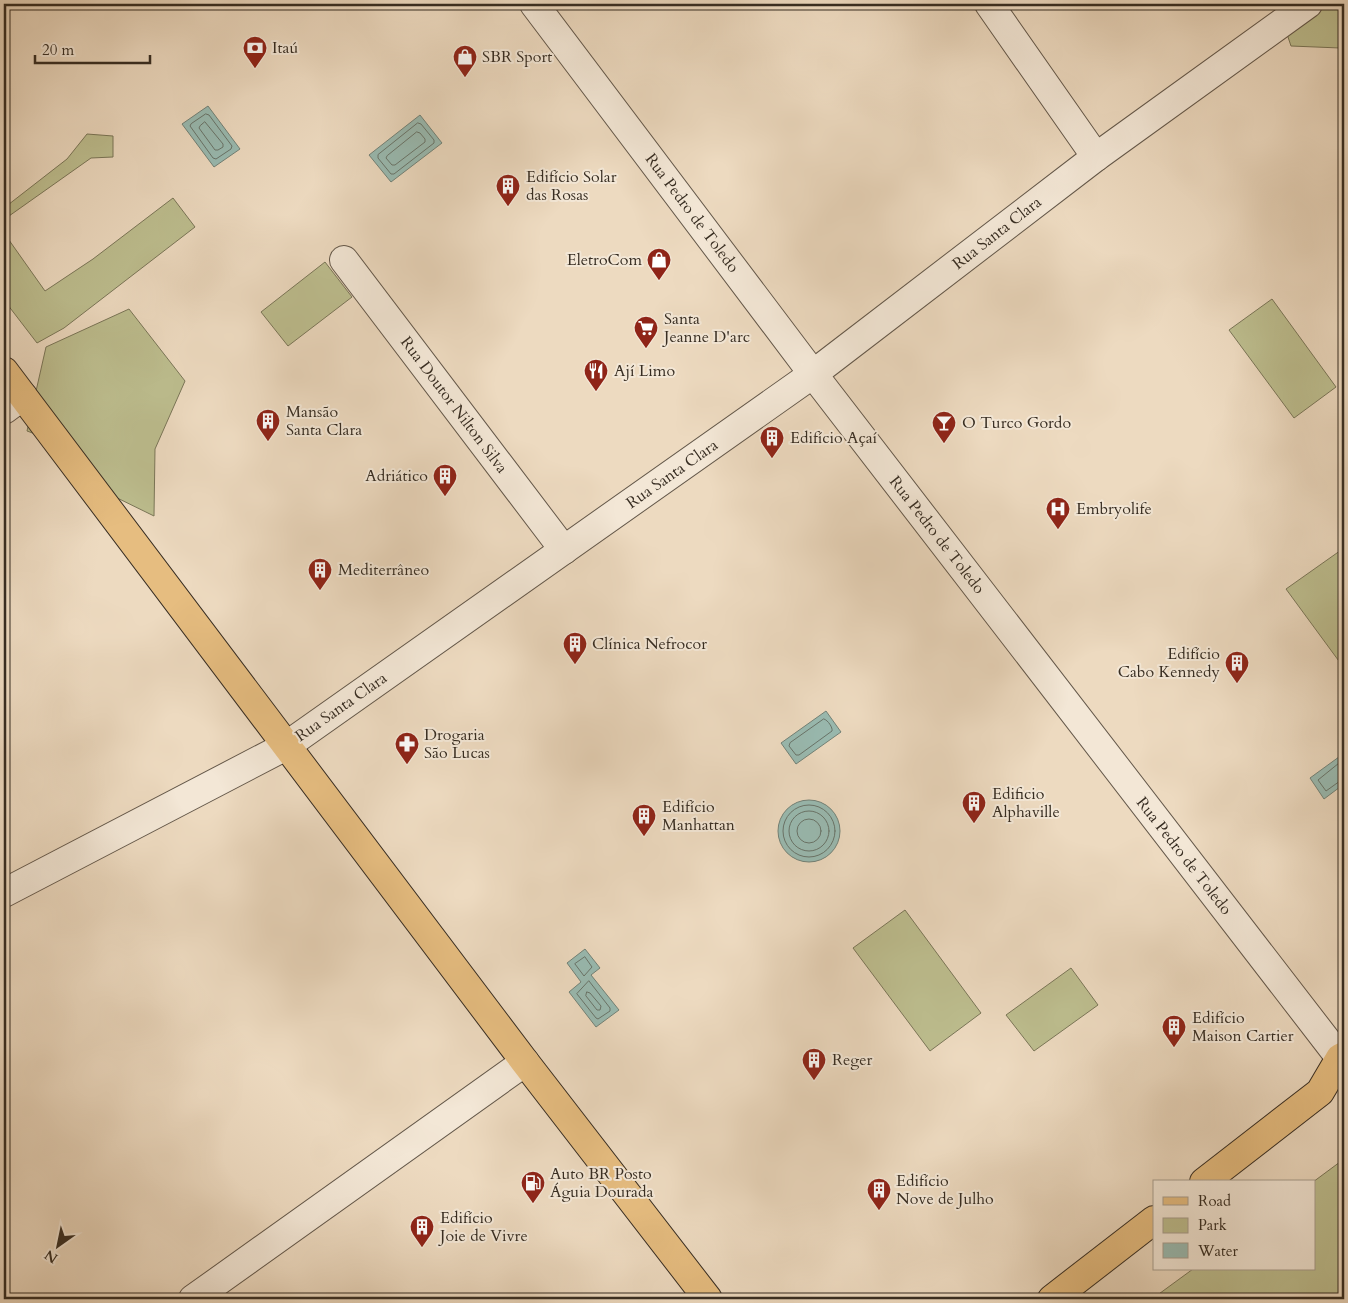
<svg xmlns="http://www.w3.org/2000/svg" width="1348" height="1303" font-family="Cardo,serif">
<style>
.green{fill:#bdbe8f;stroke:#7a7658}
.water{fill:#99bbb2;stroke:#728278}
.lines{fill:none;stroke-linecap:round;stroke-linejoin:round}
.shore{stroke:#68746a;stroke-width:1}
.minor-casing{stroke:#64584a;stroke-width:30}
.major-casing{stroke:#372d22;stroke-width:30}
.minor{stroke:#f3e7d6;stroke-width:28}
.major{stroke:#e6bd80;stroke-width:28}
.labels{text-anchor:middle;dominant-baseline:central;stroke-width:4;stroke-linejoin:round;paint-order:stroke}
.poi-label{font-size:16px;fill:#372d22;stroke:#f3e7d6;text-anchor:start}
.street-label{font-size:16px;fill:#372d22;stroke:#f3e7d6}
</style>
<rect width="100%" height="100%" fill="#eddac0"/>
<filter id="stains"><feTurbulence type="fractalNoise" baseFrequency=".004" numOctaves="4"/><feColorMatrix values="0 0 0 0 .2 0 0 0 0 .09 0 0 0 0 .02 0 0 0 .5 -.17"/></filter>
<radialGradient id="worn" r=".72"><stop offset=".6" stop-color="#630" stop-opacity="0"/><stop offset="1" stop-color="#630" stop-opacity=".3"/></radialGradient>
<g class="green">
<polygon points="1277,4 1344,4 1344,45 1340,48 1291,46"/>
<polygon points="87,134 113,136 113,157 91,158 9,216 4,225 4,208 67,159"/>
<polygon points="173,198 195,227 64,328 37,343 4,300 4,233 45,291 93,259"/>
<polygon points="325,262 352,297 288,346 261,312"/>
<polygon points="1272,299 1336,387 1294,418 1229,330"/>
<polygon points="129,309 185,381 155,449 154,516 103,491 71,447 27,431 46,347"/>
<polygon points="1344,548 1344,668 1286,589"/>
<polygon points="905,910 981,1013 930,1051 853,948"/>
<polygon points="1071,968 1098,1005 1034,1051 1006,1015"/>
<polygon points="1344,1159 1344,1299 1152,1299 1193,1269 1314,1269 1313,1182"/>
</g>
<g class="water">
<polygon points="208,106 240,149 214,167 182,124"/>
<polygon points="420,115 442,143 391,182 369,155"/>
<polygon points="826,711 841,732 796,764 781,743"/>
<polygon points="1343,754 1344,784 1324,799 1310,778"/>
<circle cx="809" cy="831" r="31"/>
<polygon points="585,949 600,968 591,975 619,1010 596,1027 569,992 581,982 567,963"/>
</g>
<g class="lines">
<g class="shore">
<polygon points="206,114 209,115 232,146 231,149 216,159 213,158 190,126 191,124"/>
<polygon points="205,122 223,144 223,147 218,150 215,150 199,128 200,126"/>
<polygon points="418,123 421,124 434,140 434,143 394,174 391,174 378,158 378,155"/>
<polygon points="417,132 420,133 425,139 425,142 395,165 392,165 386,158 387,156"/>
<path d="M 824,719 C 828,720 833,728 832,731 L 799,755 L 796,755 L 789,746 L 790,743 Z"/>
<polyline points="1344,759 1318,780 1326,791 1340,781 1344,781"/>
<circle cx="809" cy="831" r="26"/>
<circle cx="809" cy="831" r="20"/>
<circle cx="809" cy="831" r="12"/>
<polygon points="585,957 592,967 584,976 575,964"/>
<polygon points="589,981 610,1008 610,1011 598,1019 596,1018 577,994"/>
<polygon points="587,992 590,993 601,1006 600,1010 597,1010 586,996"/>
</g>
<defs>
<g id="minor">
<polyline points="534,4 813,374 1344,1063"/>
<polyline points="989,4 1096,157"/>
<polyline points="344,260 564,550"/>
<polyline points="4,410 23,396"/>
<polyline points="4,893 286,746 813,374 1096,157 1308,4"/>
<polyline points="193,1299 525,1062"/>
</g>
<g id="major">
<polyline points="4,371 525,1062 708,1299"/>
<polyline points="1204,1182 1320,1092 1340,1058 1344,1056"/>
<polyline points="1052,1299 1154,1220"/>
</g>
</defs>
<use href="#minor" class="minor-casing"/>
<use href="#major" class="major-casing"/>
<use href="#minor" class="minor"/>
<use href="#major" class="major"/>
</g>
<defs>
<symbol id="bank-pin" viewBox="-11 -11 22 30"><path d="M0 17L-7.5 6A9.5 9.5 0 1 1 7.5 6Z" fill="#8f2418" stroke="#f3e7d6"/><path d="M-6-4H6V4H-6ZM0-2.3a2.3 2.3 0 1 0 0 4.6a2.3 2.3 0 1 0 0-4.6Z" fill="#fff"/></symbol>
<symbol id="shop-pin" viewBox="-11 -11 22 30"><path d="M0 17L-7.5 6A9.5 9.5 0 1 1 7.5 6Z" fill="#8f2418" stroke="#f3e7d6"/><path d="M-5-2.5h2.3a2.7 3.5 0 0 1 5.4 0H5L5.5 6h-11ZM-1.5-2.5h3a1.5 2.3 0 0 0-3 0Z" fill="#fff"/></symbol>
<symbol id="building-pin" viewBox="-11 -11 22 30"><path d="M0 17L-7.5 6A9.5 9.5 0 1 1 7.5 6Z" fill="#8f2418" stroke="#f3e7d6"/><path d="M-4-6H4V6H1V3H-1V6H-4ZM-2.5-4.3h1.7v1.8h-1.7ZM.8-4.3h1.7v1.8H.8ZM-2.5-1h1.7V.8h-1.7ZM.8-1h1.7V.8H.8Z" fill="#fff"/></symbol>
<symbol id="supermarket-pin" viewBox="-11 -11 22 30"><path d="M0 17L-7.5 6A9.5 9.5 0 1 1 7.5 6Z" fill="#8f2418" stroke="#f3e7d6"/><path d="M-6-5.5h2.5l.6 2H6L4.5 2H-2.5L-4.4-4H-6ZM-1.5 3.2a1.3 1.3 0 1 0 .1 0ZM3 3.2a1.3 1.3 0 1 0 .1 0Z" fill="#fff"/></symbol>
<symbol id="restaurant-pin" viewBox="-11 -11 22 30"><path d="M0 17L-7.5 6A9.5 9.5 0 1 1 7.5 6Z" fill="#8f2418" stroke="#f3e7d6"/><path d="M-5-6h1v4h1v-4h1v4h1v-4h1v5L-1.5 .5V6h-2V.5L-5-1ZM5-6V6H3V1.5H1.5Q1.5-4 5-6Z" fill="#fff"/></symbol>
<symbol id="bar-pin" viewBox="-11 -11 22 30"><path d="M0 17L-7.5 6A9.5 9.5 0 1 1 7.5 6Z" fill="#8f2418" stroke="#f3e7d6"/><path d="M-6-5H6L.8 .8V4.5H3.5V6h-7V4.5H-.8V.8Z" fill="#fff"/></symbol>
<symbol id="hospital-pin" viewBox="-11 -11 22 30"><path d="M0 17L-7.5 6A9.5 9.5 0 1 1 7.5 6Z" fill="#8f2418" stroke="#f3e7d6"/><path d="M-5-5h3v3.5h4V-5h3V5h-3V1.5h-4V5h-3Z" fill="#fff"/></symbol>
<symbol id="pharmacy-pin" viewBox="-11 -11 22 30"><path d="M0 17L-7.5 6A9.5 9.5 0 1 1 7.5 6Z" fill="#8f2418" stroke="#f3e7d6"/><path d="M-2-6h4v4h4v4h-4v4h-4v-4h-4v-4h4Z" fill="#fff"/></symbol>
<symbol id="fuel-pin" viewBox="-11 -11 22 30"><path d="M0 17L-7.5 6A9.5 9.5 0 1 1 7.5 6Z" fill="#8f2418" stroke="#f3e7d6"/><path d="M-5.5-6h7V0h2V4h1.3V-2.5L3-4.5l.8-.8L6-3V5H2.5V1h-1V6h-7ZM-4.2-4.7v3.2H.2V-4.7Z" fill="#fff"/></symbol>
</defs>
<g fill-rule="evenodd">
<use href="#bank-pin" x="241" y="34" width="28" height="38"/>
<use href="#shop-pin" x="451" y="43" width="28" height="38"/>
<use href="#building-pin" x="494" y="172" width="28" height="38"/>
<use href="#shop-pin" x="645" y="246" width="28" height="38"/>
<use href="#supermarket-pin" x="632" y="314" width="28" height="38"/>
<use href="#restaurant-pin" x="582" y="357" width="28" height="38"/>
<use href="#building-pin" x="254" y="407" width="28" height="38"/>
<use href="#bar-pin" x="930" y="409" width="28" height="38"/>
<use href="#building-pin" x="758" y="424" width="28" height="38"/>
<use href="#building-pin" x="431" y="462" width="28" height="38"/>
<use href="#hospital-pin" x="1044" y="495" width="28" height="38"/>
<use href="#building-pin" x="306" y="556" width="28" height="38"/>
<use href="#building-pin" x="561" y="630" width="28" height="38"/>
<use href="#building-pin" x="1223" y="649" width="28" height="38"/>
<use href="#pharmacy-pin" x="393" y="730" width="28" height="38"/>
<use href="#building-pin" x="960" y="789" width="28" height="38"/>
<use href="#building-pin" x="630" y="802" width="28" height="38"/>
<use href="#building-pin" x="1160" y="1013" width="28" height="38"/>
<use href="#building-pin" x="800" y="1046" width="28" height="38"/>
<use href="#fuel-pin" x="519" y="1169" width="28" height="38"/>
<use href="#building-pin" x="865" y="1176" width="28" height="38"/>
<use href="#building-pin" x="408" y="1213" width="28" height="38"/>
</g>
<g class="labels">
<g class="poi-label">
<text x="272" y="48">Itaú</text>
<text x="482" y="57">SBR Sport</text>
<text x="526" y="177">Edifício Solar<tspan x="526" dy="18">das Rosas</tspan></text>
<text x="642" y="260" text-anchor="end">EletroCom</text>
<text x="664" y="319">Santa<tspan x="664" dy="18">Jeanne D'arc</tspan></text>
<text x="614" y="371">Ají Limo</text>
<text x="286" y="412">Mansão<tspan x="286" dy="18">Santa Clara</tspan></text>
<text x="962" y="423">O Turco Gordo</text>
<text x="790" y="438">Edifício Açaí</text>
<text x="428" y="476" text-anchor="end">Adriático</text>
<text x="1076" y="509">Embryolife</text>
<text x="338" y="570">Mediterrâneo</text>
<text x="592" y="644">Clínica Nefrocor</text>
<text x="1220" y="654" text-anchor="end">Edifício<tspan x="1220" dy="18">Cabo Kennedy</tspan></text>
<text x="424" y="735">Drogaria<tspan x="424" dy="18">São Lucas</tspan></text>
<text x="992" y="794">Edificio<tspan x="992" dy="18">Alphaville</tspan></text>
<text x="662" y="807">Edifício<tspan x="662" dy="18">Manhattan</tspan></text>
<text x="1192" y="1018">Edifício<tspan x="1192" dy="18">Maison Cartier</tspan></text>
<text x="832" y="1060">Reger</text>
<text x="550" y="1174">Auto BR Posto<tspan x="550" dy="18">Águia Dourada</tspan></text>
<text x="896" y="1181">Edifício<tspan x="896" dy="18">Nove de Julho</tspan></text>
<text x="440" y="1218">Edifício<tspan x="440" dy="18">Joie de Vivre</tspan></text>
</g>
<g class="street-label">
<text transform="translate(692 213) rotate(53)">Rua Pedro de Toledo</text>
<text transform="translate(997 233) rotate(-38)">Rua Santa Clara</text>
<text transform="translate(454 405) rotate(53)">Rua Doutor Nilton Silva</text>
<text transform="translate(672 474) rotate(-35)">Rua Santa Clara</text>
<text transform="translate(937 535) rotate(52)">Rua Pedro de Toledo</text>
<text transform="translate(341 707) rotate(-35)">Rua Santa Clara</text>
<text transform="translate(1184 856) rotate(52)">Rua Pedro de Toledo</text>
</g>
</g>
<rect width="1348" height="1303" fill="none" stroke="#eddac0" stroke-width="20"/>
<rect x="5" y="5" width="1338" height="1293" fill="none" stroke="#372d22" stroke-width="2.5"/>
<rect x="10" y="10" width="1328" height="1283" fill="none" stroke="#372d22"/>
<rect x="1153" y="1180" width="162" height="90" fill="#f3e7d6" stroke="#a89d8e"/>
<rect x="1163" y="1197" width="25" height="8" fill="#e6bd80" stroke="#a89d8e"/>
<text x="1198" y="1206" font-size="15" fill="#372d22">Road</text>
<rect x="1163" y="1218" width="25" height="15" fill="#bdbe8f" stroke="#a89d8e"/>
<text x="1198" y="1230" font-size="15" fill="#372d22">Park</text>
<rect x="1163" y="1243" width="25" height="15" fill="#99bbb2" stroke="#a89d8e"/>
<text x="1198" y="1256" font-size="15" fill="#372d22">Water</text>
<g transform="translate(58 1246) rotate(213)" stroke="#f3e7d6" stroke-width="4" paint-order="stroke">
<path d="M0-4L9 19L0 12L-9 19Z" fill="#372d22"/>
<text y="-8" font-size="14" font-weight="bold" text-anchor="middle" fill="#372d22">N</text>
</g>
<path d="M35 55v8h115v-8" fill="none" stroke="#372d22" stroke-width="2.5"/>
<text x="42" y="55" font-size="15" fill="#372d22" stroke="#f3e7d6" stroke-width="4" paint-order="stroke">20 m</text>
<rect width="100%" height="100%" filter="url(#stains)"/>
<rect width="100%" height="100%" fill="url(#worn)"/>
</svg>
